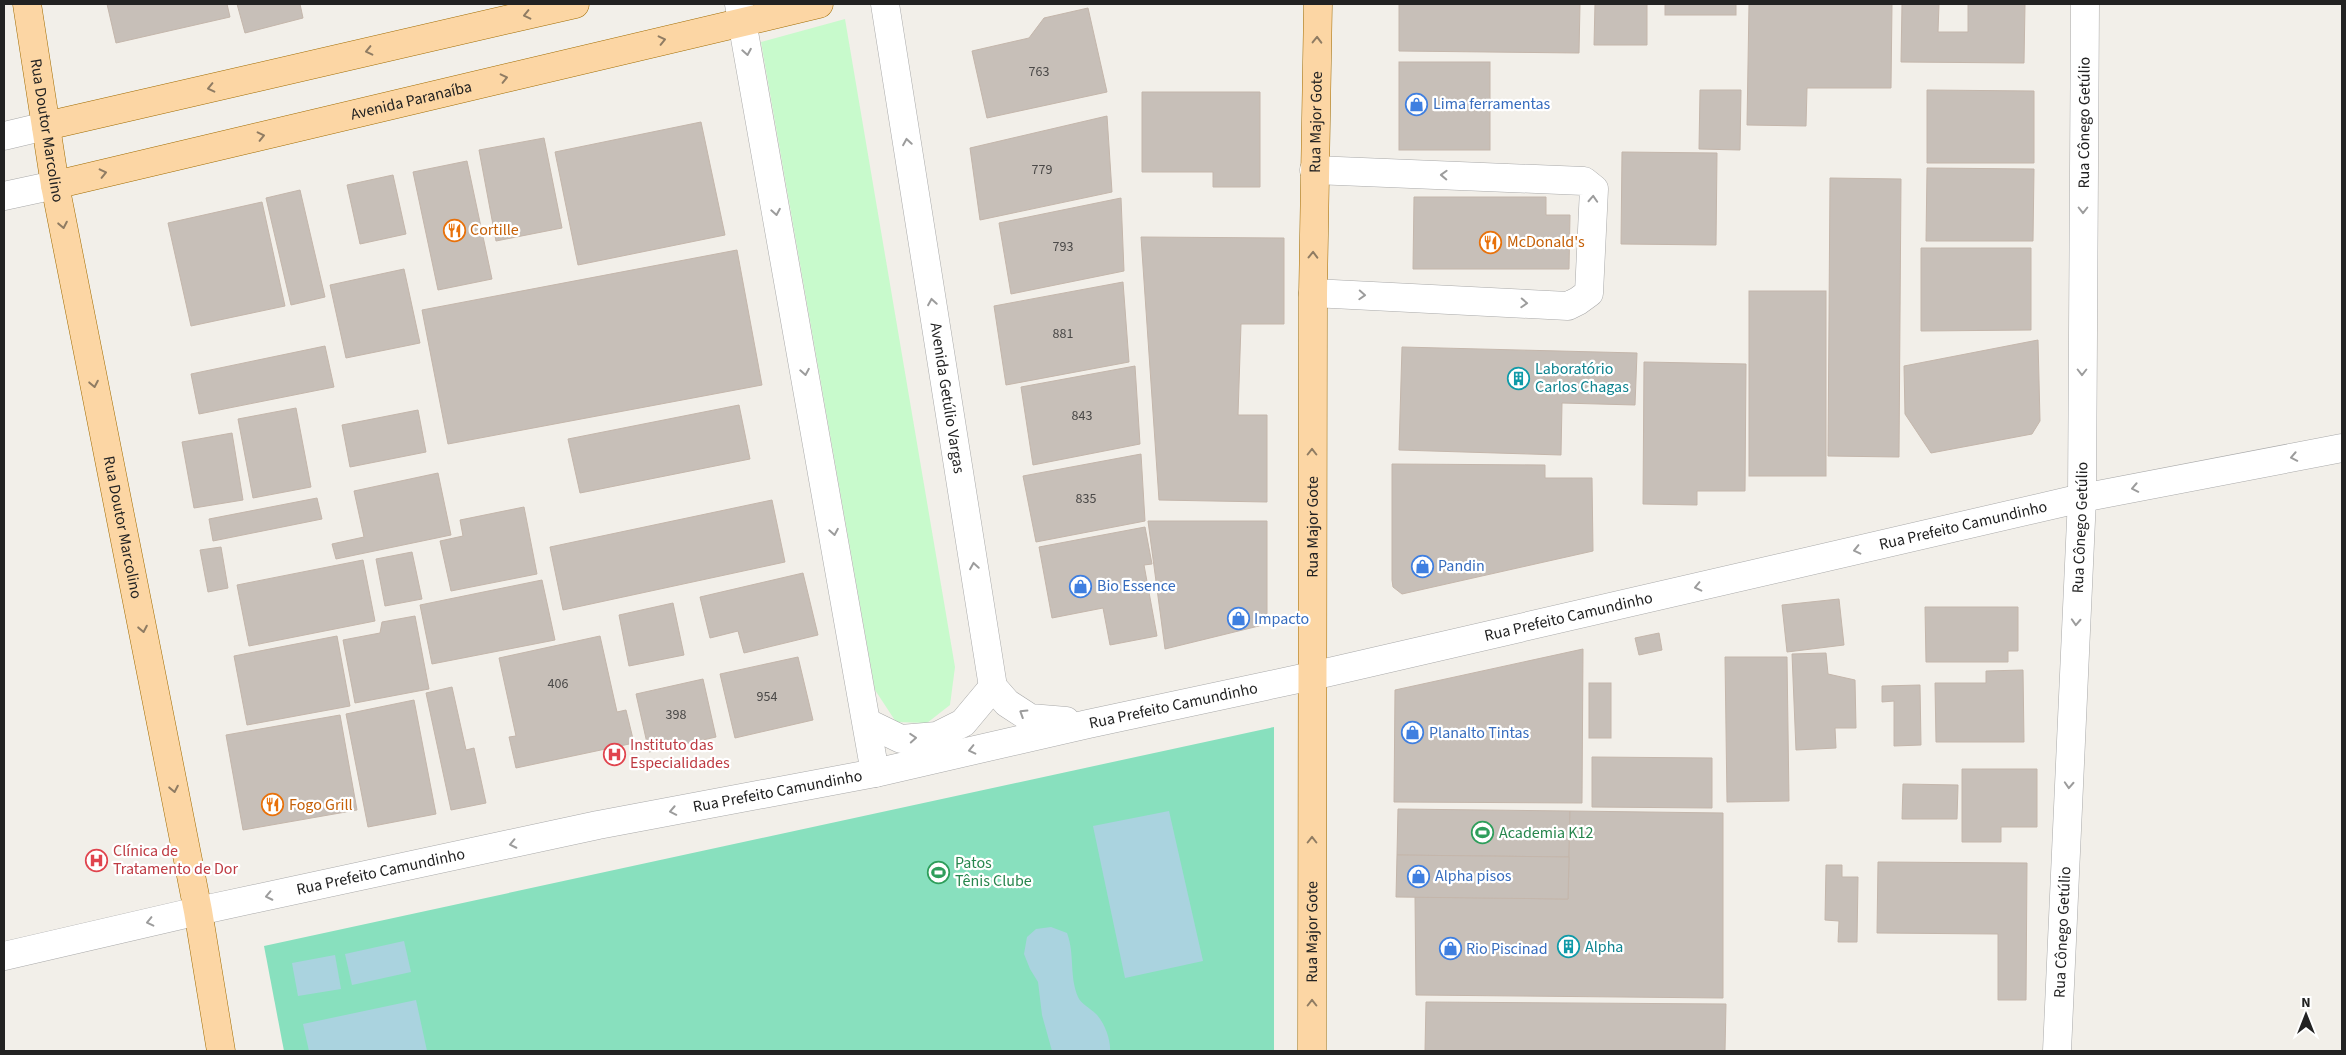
<svg xmlns="http://www.w3.org/2000/svg" width="2346" height="1055" font-family="'Source Sans 3',sans-serif">
<style>
.park{fill:#c8facc}
.pitch{fill:#88e0be}
.water{fill:#aad3df}
.building{fill:#c7bfb8;stroke:#c4b6ab}
.lines{fill:none;stroke-linecap:round;stroke-linejoin:round}
.minor-casing{stroke:#a9a9a9;stroke-width:29}
.major-casing{stroke:#a06b00;stroke-width:29}
.minor{stroke:#fff;stroke-width:28}
.major{stroke:#fcd6a4;stroke-width:28}
.oneway{stroke:#8f7c63}
.oneway2{stroke:#9c9c9c}
.labels{text-anchor:middle;dominant-baseline:central;stroke-width:4.5;stroke-linejoin:round;paint-order:stroke}
.number-label{font-size:14px;fill:#4b4948}
.street-label{font-size:16px;fill:#222;stroke:#fff}
.shop-label{font-size:16px;fill:#366cbe;stroke:#fff;text-anchor:start}
.food-label{font-size:16px;fill:#c56008;stroke:#fff;text-anchor:start}
.culture-label{font-size:16px;fill:#0d838f;stroke:#fff;text-anchor:start}
.health-label{font-size:16px;fill:#be3a42;stroke:#fff;text-anchor:start}
.leisure-label{font-size:16px;fill:#27864d;stroke:#fff;text-anchor:start}
</style>
<rect width="100%" height="100%" fill="#f2efe9"/>
<polygon class="park" points="845,19 955,667 950,705 927,723 896,722 875,690 761,42"/>
<polygon class="pitch" points="1274,727 1274,1051 284,1051 264,946"/>
<g class="water">
<polygon points="1169,811 1203,961 1125,978 1093,826"/>
<path d="M 1051,927 L 1067,933 C 1075,954 1069,976 1078,997 C 1081,1004 1090,1008 1095,1013 C 1104,1021 1111,1040 1110,1051 L 1052,1051 L 1042,1015 L 1038,982 L 1030,969 L 1024,954 L 1027,937 L 1036,929 Z"/>
<polygon points="404,941 411,972 352,985 345,954"/>
<polygon points="335,955 341,989 298,996 292,963"/>
<polygon points="416,1000 427,1051 309,1051 303,1024"/>
</g>
<g class="building">
<polygon points="107,4 227,4 230,17 116,43"/>
<polygon points="237,4 300,4 303,18 245,33"/>
<polygon points="1399,4 1580,4 1579,53 1399,51"/>
<polygon points="1595,4 1647,4 1647,45 1594,45"/>
<rect x="1665" y="4" width="71" height="11"/>
<polygon points="1749,4 1892,4 1891,88 1807,88 1806,126 1747,125"/>
<polygon points="1902,4 1939,4 1938,32 1968,32 1968,4 2025,4 2024,63 1901,62"/>
<polygon points="1088,8 1107,92 987,118 972,51 1029,38 1044,18"/>
<rect x="1399" y="62" width="91" height="88"/>
<polygon points="1700,90 1741,90 1740,150 1699,149"/>
<polygon points="1927,90 2034,91 2034,163 1927,163"/>
<polygon points="1142,92 1260,92 1260,187 1213,187 1213,172 1142,172"/>
<polygon points="1107,116 1112,192 980,220 970,148"/>
<polygon points="701,122 725,235 578,265 555,152"/>
<polygon points="544,138 562,228 496,241 479,150"/>
<polygon points="1622,152 1717,153 1716,245 1621,244"/>
<polygon points="467,161 492,279 438,290 413,172"/>
<polygon points="1927,168 2034,169 2033,241 1926,241"/>
<polygon points="393,175 406,234 360,244 347,185"/>
<polygon points="1830,178 1901,179 1899,457 1828,456"/>
<polygon points="300,190 325,297 291,305 266,198"/>
<polygon points="1414,197 1546,197 1546,215 1570,215 1569,269 1413,269"/>
<polygon points="1121,198 1124,271 1011,294 999,223"/>
<polygon points="262,202 285,306 191,326 168,223"/>
<polygon points="1141,237 1284,238 1284,324 1241,324 1238,415 1267,415 1267,502 1159,500"/>
<polygon points="1921,248 2031,248 2031,330 1921,331"/>
<polygon points="737,250 762,385 448,444 422,310"/>
<polygon points="404,269 420,343 346,358 330,285"/>
<polygon points="1123,282 1129,362 1006,385 994,306"/>
<rect x="1749" y="291" width="77" height="185"/>
<polygon points="2038,340 2040,421 2032,434 1931,453 1905,414 1904,366"/>
<polygon points="325,346 334,387 199,414 191,374"/>
<polygon points="1402,347 1637,353 1635,405 1562,403 1561,455 1399,450"/>
<polygon points="1644,362 1746,364 1745,491 1697,491 1697,505 1643,504"/>
<polygon points="1135,366 1140,444 1033,465 1021,387"/>
<polygon points="739,405 750,459 580,493 568,439"/>
<polygon points="296,408 311,487 253,498 238,419"/>
<polygon points="418,410 426,452 350,467 342,425"/>
<polygon points="232,433 243,500 194,508 182,442"/>
<polygon points="1141,454 1145,521 1036,542 1023,476"/>
<polygon points="1392,464 1545,465 1545,478 1592,478 1593,551 1402,594 1393,587 1392,580"/>
<polygon points="438,473 451,535 336,559 332,544 364,537 354,491"/>
<polygon points="317,498 322,519 213,541 209,519"/>
<polygon points="772,500 785,562 563,610 550,547"/>
<polygon points="524,507 537,574 451,591 440,541 463,536 460,520"/>
<polygon points="1148,521 1267,521 1267,624 1165,649"/>
<polygon points="1145,527 1152,564 1144,565 1157,636 1110,645 1103,608 1052,618 1039,547"/>
<polygon points="221,547 228,588 208,592 200,550"/>
<polygon points="412,552 422,599 385,606 376,559"/>
<polygon points="363,560 375,621 249,646 237,585"/>
<polygon points="803,573 818,635 744,653 738,631 710,638 700,597"/>
<polygon points="542,580 555,640 432,664 420,605"/>
<polygon points="1839,599 1844,645 1787,652 1782,605"/>
<polygon points="673,603 684,655 629,666 619,615"/>
<polygon points="1925,607 2018,607 2018,651 2008,651 2008,662 1926,662"/>
<polygon points="415,616 429,689 355,703 343,640 380,633 382,622"/>
<polygon points="1659,633 1662,650 1639,655 1635,638"/>
<polygon points="337,636 350,706 247,725 234,656"/>
<polygon points="600,636 617,712 626,710 634,743 516,768 509,737 516,736 499,658"/>
<polygon points="1583,649 1582,803 1394,802 1395,690"/>
<polygon points="1826,653 1828,674 1855,680 1856,728 1835,728 1836,748 1796,750 1792,654"/>
<polygon points="798,657 813,720 735,738 720,674"/>
<polygon points="1725,657 1787,657 1789,801 1727,802"/>
<polygon points="2023,670 2024,742 1936,742 1935,683 1986,683 1986,671"/>
<polygon points="703,679 716,737 649,752 636,694"/>
<rect x="1589" y="683" width="22" height="55"/>
<polygon points="1920,685 1921,745 1894,746 1894,701 1882,702 1882,686"/>
<polygon points="452,687 466,750 474,748 486,803 451,810 426,693"/>
<polygon points="414,700 436,814 368,827 346,714"/>
<polygon points="340,715 357,810 243,830 226,735"/>
<polygon points="1592,757 1712,758 1712,808 1592,807"/>
<polygon points="1962,769 2037,769 2037,827 2001,827 2001,842 1962,842"/>
<polygon points="1903,784 1958,785 1957,819 1902,819"/>
<polygon points="1398,809 1570,811 1569,857 1397,855"/>
<polygon points="1570,811 1723,813 1723,998 1416,995 1415,897 1568,899"/>
<polygon points="1397,855 1569,857 1568,899 1396,897"/>
<polygon points="1878,862 2027,863 2026,1000 1998,1000 1998,934 1877,933"/>
<polygon points="1826,865 1842,865 1842,877 1858,877 1857,942 1838,942 1839,921 1825,920"/>
<polygon points="1426,1002 1726,1004 1725,1051 1425,1051"/>
</g>
<g class="lines">
<defs>
<g id="minor">
<polyline points="739,4 875,773"/>
<path id="s1" d="M 885,4 L 993,687 L 1007,703 L 1030,718 L 1066,721"/>
<polyline points="4,136 46,126"/>
<polyline points="4,196 55,185"/>
<polyline points="1313,293 1568,306 1578,301 1589,293 1594,189 1584,181 1314,170"/>
<polyline points="868,723 901,739 937,736 963,723 993,687"/>
<path id="s2" d="M 4,956 L 198,911 L 598,825 L 875,773 L 1088,724 L 1312,676 L 2082,498 L 2342,448"/>
<path id="s3" d="M 2057,1051 L 2082,498 L 2085,4"/>
</g>
<g id="major">
<path id="s4" d="M 27,4 L 55,185 L 198,911 L 221,1051"/>
<polyline points="46,126 575,4"/>
<path id="s5" d="M 55,185 L 819,4"/>
<path id="s6" d="M 1312,1051 L 1313,293 L 1318,4"/>
</g>
</defs>
<use href="#minor" class="minor-casing"/>
<use href="#major" class="major-casing"/>
<use href="#minor" class="minor"/>
<use href="#major" class="major"/>
</g>
<defs><path id="oneway-chevron" d="M-2-3.5L2.5 0L-2 3.5" fill="none" stroke-width="1.6" stroke-linecap="round" stroke-linejoin="round" transform="scale(1.25)"/></defs>
<g class="oneway">
<use href="#oneway-chevron" transform="translate(527 15) rotate(167)"/>
<use href="#oneway-chevron" transform="translate(662 40) rotate(-13)"/>
<use href="#oneway-chevron" transform="translate(1317 40) rotate(-89)"/>
<use href="#oneway-chevron" transform="translate(369 51) rotate(167)"/>
<use href="#oneway-chevron" transform="translate(504 78) rotate(-13)"/>
<use href="#oneway-chevron" transform="translate(211 88) rotate(167)"/>
<use href="#oneway-chevron" transform="translate(261 136) rotate(-13)"/>
<use href="#oneway-chevron" transform="translate(103 173) rotate(-13)"/>
<use href="#oneway-chevron" transform="translate(63 225) rotate(79)"/>
<use href="#oneway-chevron" transform="translate(1313 255) rotate(-89)"/>
<use href="#oneway-chevron" transform="translate(94 384) rotate(79)"/>
<use href="#oneway-chevron" transform="translate(1312 452) rotate(-90)"/>
<use href="#oneway-chevron" transform="translate(143 629) rotate(79)"/>
<use href="#oneway-chevron" transform="translate(174 789) rotate(79)"/>
<use href="#oneway-chevron" transform="translate(1312 840) rotate(-90)"/>
<use href="#oneway-chevron" transform="translate(1312 1003) rotate(-90)"/>
</g>
<g class="oneway2">
<use href="#oneway-chevron" transform="translate(747 52) rotate(80)"/>
<use href="#oneway-chevron" transform="translate(907 142) rotate(-99)"/>
<use href="#oneway-chevron" transform="translate(1444 175) rotate(-178)"/>
<use href="#oneway-chevron" transform="translate(1593 199) rotate(-87)"/>
<use href="#oneway-chevron" transform="translate(2083 210) rotate(90)"/>
<use href="#oneway-chevron" transform="translate(776 212) rotate(80)"/>
<use href="#oneway-chevron" transform="translate(1362 295) rotate(3)"/>
<use href="#oneway-chevron" transform="translate(932 302) rotate(-99)"/>
<use href="#oneway-chevron" transform="translate(1524 303) rotate(3)"/>
<use href="#oneway-chevron" transform="translate(805 372) rotate(80)"/>
<use href="#oneway-chevron" transform="translate(2082 372) rotate(90)"/>
<use href="#oneway-chevron" transform="translate(2294 457) rotate(169)"/>
<use href="#oneway-chevron" transform="translate(2135 488) rotate(169)"/>
<use href="#oneway-chevron" transform="translate(834 532) rotate(80)"/>
<use href="#oneway-chevron" transform="translate(1857 550) rotate(167)"/>
<use href="#oneway-chevron" transform="translate(974 566) rotate(-99)"/>
<use href="#oneway-chevron" transform="translate(1698 587) rotate(167)"/>
<use href="#oneway-chevron" transform="translate(2076 622) rotate(93)"/>
<use href="#oneway-chevron" transform="translate(1023 713) rotate(-148)"/>
<use href="#oneway-chevron" transform="translate(913 738) rotate(-4)"/>
<use href="#oneway-chevron" transform="translate(972 750) rotate(167)"/>
<use href="#oneway-chevron" transform="translate(2069 785) rotate(93)"/>
<use href="#oneway-chevron" transform="translate(673 811) rotate(169)"/>
<use href="#oneway-chevron" transform="translate(513 844) rotate(168)"/>
<use href="#oneway-chevron" transform="translate(269 896) rotate(168)"/>
<use href="#oneway-chevron" transform="translate(150 922) rotate(167)"/>
</g>
<defs>
<symbol id="shop-ring" viewBox="-11 -11 22 22"><circle r="9.5" fill="#fff" stroke="#3f7fe0" stroke-width="1.5"/><path d="M-5-2.5h2.3a2.7 3.5 0 0 1 5.4 0H5L5.5 6h-11ZM-1.5-2.5h3a1.5 2.3 0 0 0-3 0Z" fill="#3f7fe0"/></symbol>
<symbol id="restaurant-ring" viewBox="-11 -11 22 22"><circle r="9.5" fill="#fff" stroke="#e8710a" stroke-width="1.5"/><path d="M-5-6h1v4h1v-4h1v4h1v-4h1v5L-1.5 .5V6h-2V.5L-5-1ZM5-6V6H3V1.5H1.5Q1.5-4 5-6Z" fill="#e8710a"/></symbol>
<symbol id="building-ring" viewBox="-11 -11 22 22"><circle r="9.5" fill="#fff" stroke="#0f9aa8" stroke-width="1.5"/><path d="M-4-6H4V6H1V3H-1V6H-4ZM-2.5-4.3h1.7v1.8h-1.7ZM.8-4.3h1.7v1.8H.8ZM-2.5-1h1.7V.8h-1.7ZM.8-1h1.7V.8H.8Z" fill="#0f9aa8"/></symbol>
<symbol id="hospital-ring" viewBox="-11 -11 22 22"><circle r="9.5" fill="#fff" stroke="#e0444e" stroke-width="1.5"/><path d="M-5-5h3v3.5h4V-5h3V5h-3V1.5h-4V5h-3Z" fill="#e0444e"/></symbol>
<symbol id="stadium-ring" viewBox="-11 -11 22 22"><circle r="9.5" fill="#fff" stroke="#2e9e5b" stroke-width="1.5"/><path d="M0-5a6.5 5 0 1 0 0 10a6.5 5 0 1 0 0-10ZM-3.5-1.8h7v3.6h-7Z" fill="#2e9e5b"/></symbol>
</defs>
<g fill-rule="evenodd">
<use href="#shop-ring" x="1404" y="92" width="25" height="25"/>
<use href="#restaurant-ring" x="442" y="218" width="25" height="25"/>
<use href="#restaurant-ring" x="1478" y="230" width="25" height="25"/>
<use href="#building-ring" x="1506" y="366" width="25" height="25"/>
<use href="#shop-ring" x="1410" y="554" width="25" height="25"/>
<use href="#shop-ring" x="1068" y="574" width="25" height="25"/>
<use href="#shop-ring" x="1226" y="606" width="25" height="25"/>
<use href="#shop-ring" x="1400" y="720" width="25" height="25"/>
<use href="#hospital-ring" x="602" y="742" width="25" height="25"/>
<use href="#restaurant-ring" x="260" y="792" width="25" height="25"/>
<use href="#stadium-ring" x="1470" y="820" width="25" height="25"/>
<use href="#hospital-ring" x="84" y="848" width="25" height="25"/>
<use href="#stadium-ring" x="926" y="860" width="25" height="25"/>
<use href="#shop-ring" x="1406" y="864" width="25" height="25"/>
<use href="#building-ring" x="1556" y="934" width="25" height="25"/>
<use href="#shop-ring" x="1438" y="936" width="25" height="25"/>
</g>
<g class="labels">
<g class="number-label">
<text x="1039" y="72">763</text>
<text x="1042" y="170">779</text>
<text x="1063" y="247">793</text>
<text x="1063" y="334">881</text>
<text x="1082" y="416">843</text>
<text x="1086" y="499">835</text>
<text x="558" y="684">406</text>
<text x="767" y="697">954</text>
<text x="676" y="715">398</text>
</g>
<g class="street-label">
<text stroke="none"><textPath href="#s5" startOffset="366">Avenida Paranaíba</textPath></text>
<text stroke="none"><textPath href="#s6" startOffset="929">Rua Major Gote</textPath></text>
<text stroke="none"><textPath href="#s3" startOffset="929">Rua Cônego Getúlio</textPath></text>
<text stroke="none"><textPath href="#s4" startOffset="128">Rua Doutor Marcolino</textPath></text>
<text stroke="none"><textPath href="#s1" startOffset="399">Avenida Getúlio Vargas</textPath></text>
<text stroke="none"><textPath href="#s2" startOffset="2006">Rua Prefeito Camundinho</textPath></text>
<text stroke="none"><textPath href="#s6" startOffset="524">Rua Major Gote</textPath></text>
<text stroke="none"><textPath href="#s4" startOffset="532">Rua Doutor Marcolino</textPath></text>
<text stroke="none"><textPath href="#s3" startOffset="524">Rua Cônego Getúlio</textPath></text>
<text stroke="none"><textPath href="#s2" startOffset="1601">Rua Prefeito Camundinho</textPath></text>
<text stroke="none"><textPath href="#s2" startOffset="1196">Rua Prefeito Camundinho</textPath></text>
<text stroke="none"><textPath href="#s2" startOffset="791">Rua Prefeito Camundinho</textPath></text>
<text stroke="none"><textPath href="#s2" startOffset="386">Rua Prefeito Camundinho</textPath></text>
<text stroke="none"><textPath href="#s6" startOffset="119">Rua Major Gote</textPath></text>
<text stroke="none"><textPath href="#s3" startOffset="119">Rua Cônego Getúlio</textPath></text>
</g>
<g class="shop-label">
<text x="1433" y="104">Lima ferramentas</text>
<text x="1438" y="566">Pandin</text>
<text x="1097" y="586">Bio Essence</text>
<text x="1254" y="619">Impacto</text>
<text x="1429" y="733">Planalto Tintas</text>
<text x="1435" y="876">Alpha pisos</text>
<text x="1466" y="949">Rio Piscinad</text>
</g>
<g class="food-label">
<text x="470" y="230">Cortille</text>
<text x="1507" y="242">McDonald's</text>
<text x="289" y="805">Fogo Grill</text>
</g>
<g class="culture-label">
<text x="1535" y="369">Laboratório<tspan x="1535" dy="18">Carlos Chagas</tspan></text>
<text x="1585" y="947">Alpha</text>
</g>
<g class="health-label">
<text x="630" y="745">Instituto das<tspan x="630" dy="18">Especialidades</tspan></text>
<text x="113" y="851">Clínica de<tspan x="113" dy="18">Tratamento de Dor</tspan></text>
</g>
<g class="leisure-label">
<text x="1499" y="833">Academia K12</text>
<text x="955" y="863">Patos<tspan x="955" dy="18">Tênis Clube</tspan></text>
</g>
</g>
<rect width="2346" height="1055" fill="none" stroke="#222222" stroke-width="10"/>
<g transform="translate(2306 1015)" stroke="#ffffff" stroke-width="4" paint-order="stroke">
<path d="M0-4L9 19L0 12L-9 19Z" fill="#222222"/>
<text y="-8" font-size="14" font-weight="bold" text-anchor="middle" fill="#222222">N</text>
</g>
</svg>
